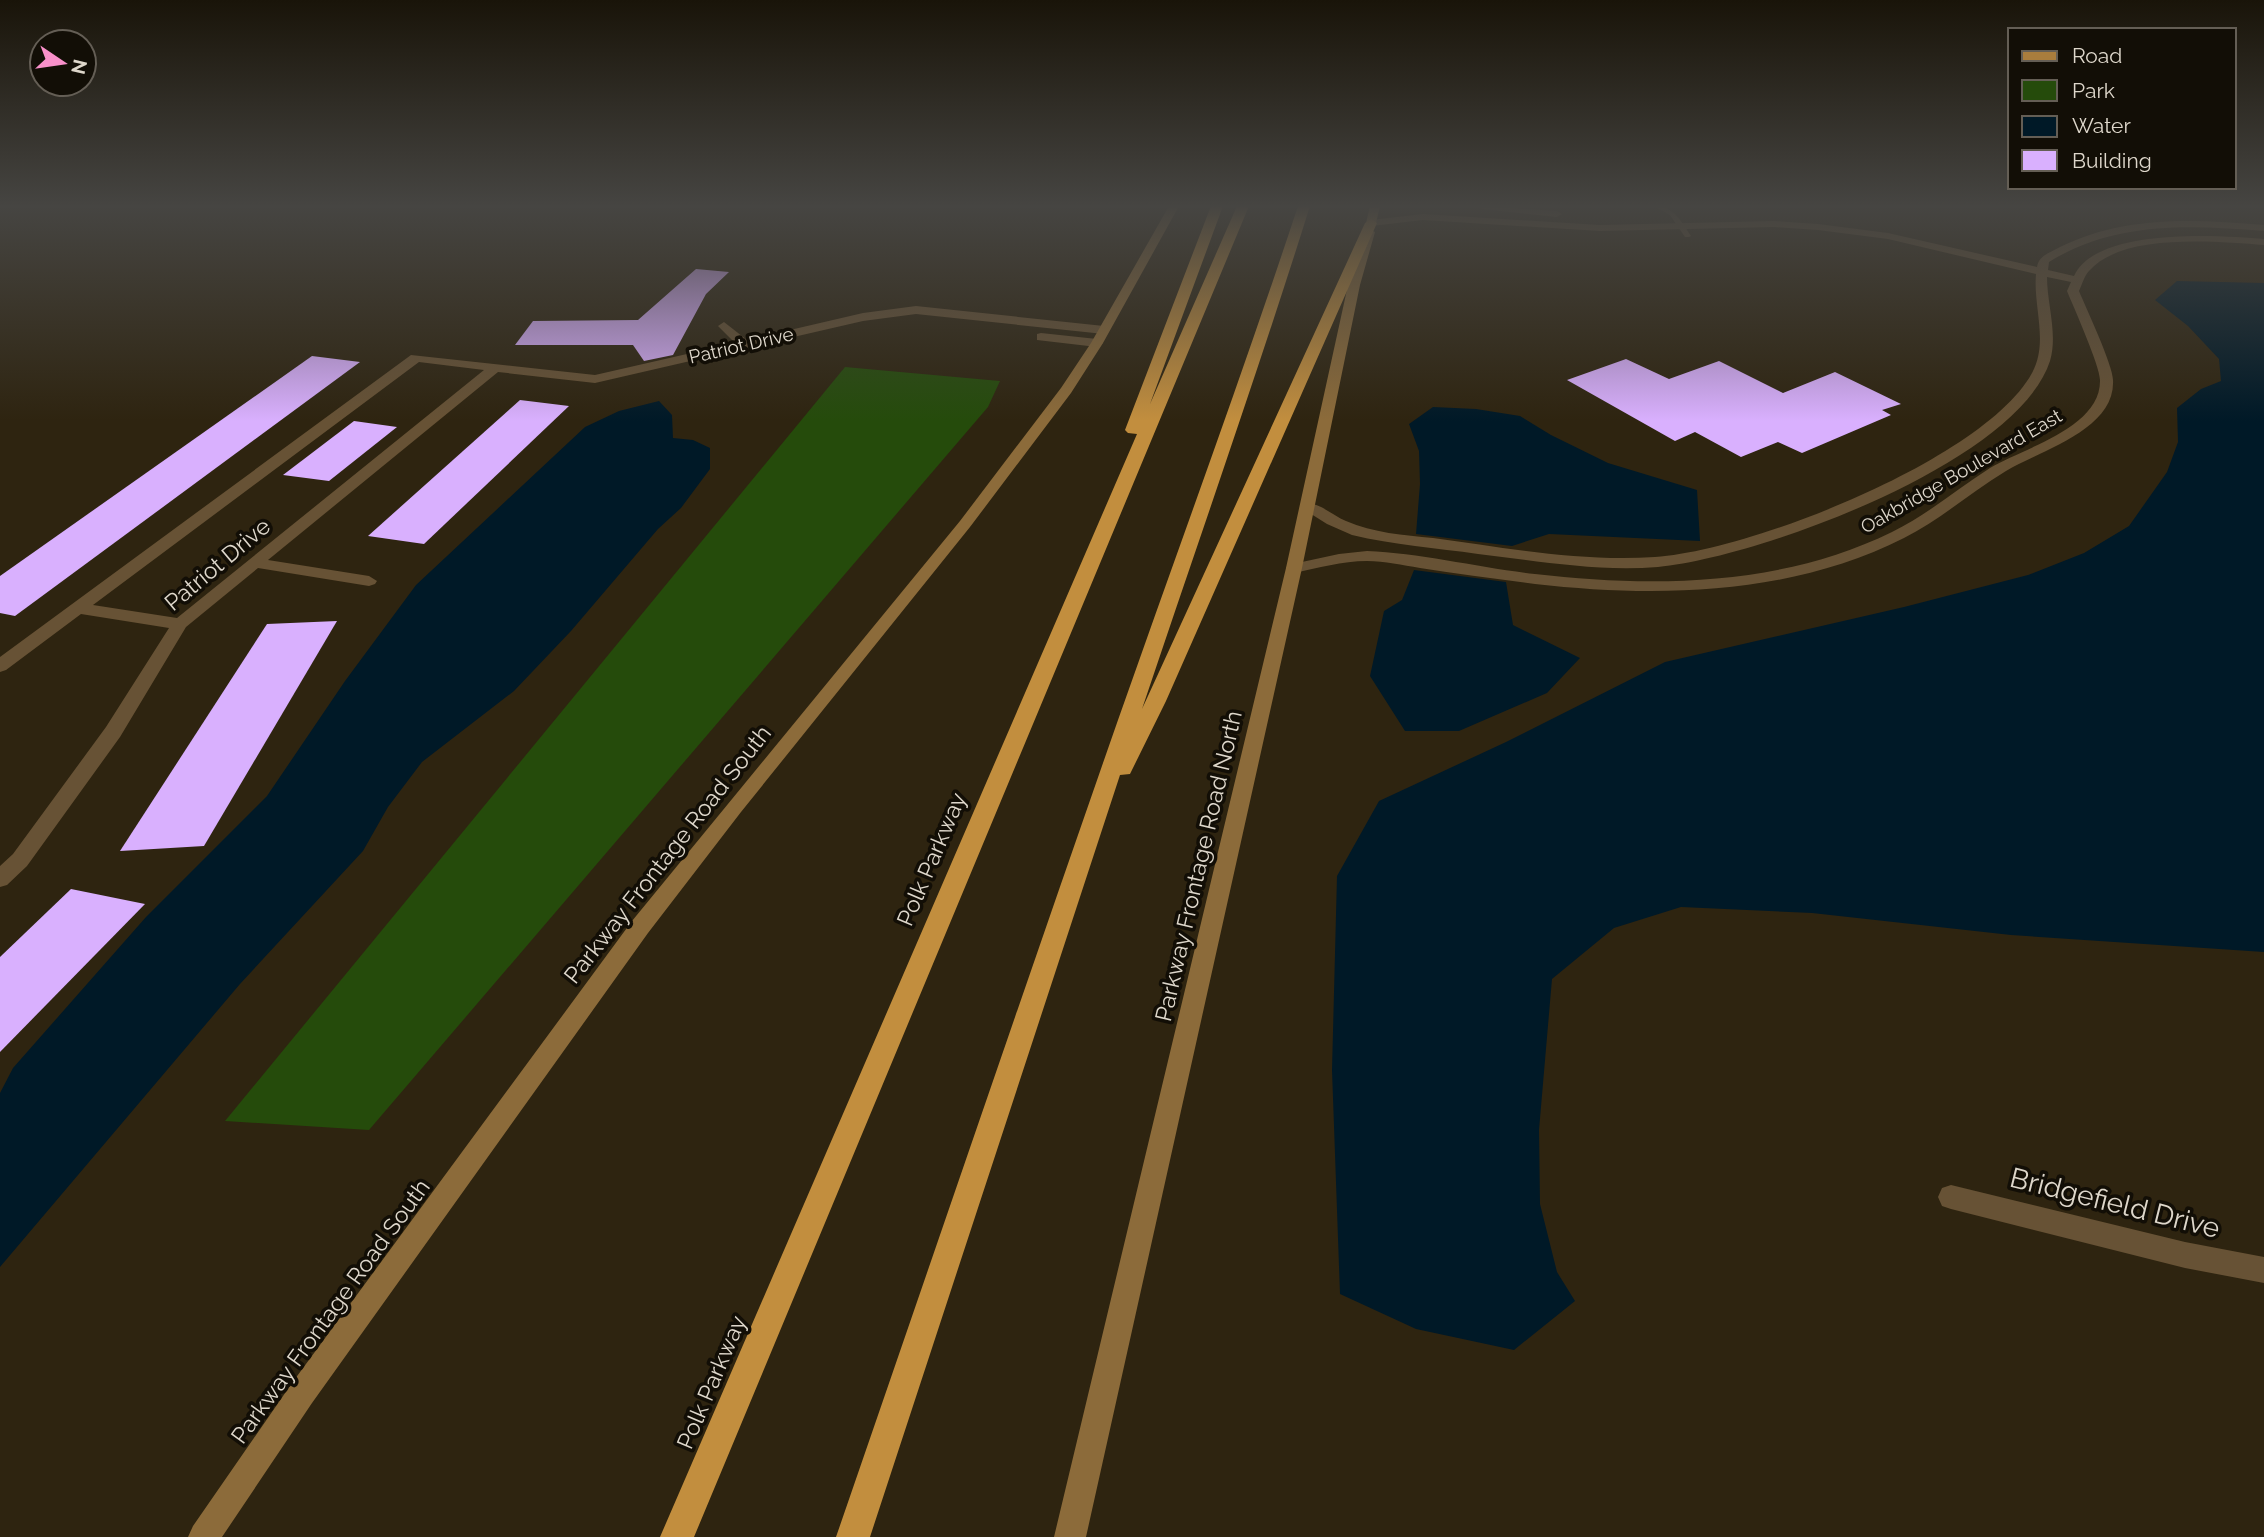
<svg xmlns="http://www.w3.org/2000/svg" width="2264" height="1537" font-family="Raleway,sans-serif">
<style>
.green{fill:#254b0b}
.water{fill:#001927}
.building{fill:#d9b0fe}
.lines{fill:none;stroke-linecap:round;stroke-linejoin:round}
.service{fill:#675235;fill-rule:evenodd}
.minor{fill:#675235;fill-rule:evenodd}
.secondary{fill:#8c6b3a;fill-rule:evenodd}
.primary{fill:#a97d3d;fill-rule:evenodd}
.motorway{fill:#c28e3e;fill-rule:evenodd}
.labels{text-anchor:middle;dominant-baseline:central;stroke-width:7;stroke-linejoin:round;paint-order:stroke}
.far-street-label{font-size:19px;fill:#ded7cb;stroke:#120e06}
.street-label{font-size:23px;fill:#ded7cb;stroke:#120e06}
.near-street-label{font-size:28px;fill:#ded7cb;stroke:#120e06}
</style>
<rect width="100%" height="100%" fill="#2e2410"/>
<polygon class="green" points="845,367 1000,381 988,407 369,1130 225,1121"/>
<g class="water">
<polygon points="2177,281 2264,283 2264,952 2011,935 1812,913 1681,907 1614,928 1552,979 1539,1130 1540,1204 1557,1272 1575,1301 1514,1350 1416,1329 1340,1294 1332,1070 1337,876 1379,801 1506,742 1665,662 1904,607 2028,575 2084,553 2129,526 2167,472 2178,442 2177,408 2201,389 2221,381 2219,359 2188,326 2155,300"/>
<polygon points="659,401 672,415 673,438 693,440 710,448 710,469 681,508 658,529 571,631 514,691 422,762 388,807 363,851 240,984 0,1267 0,1093 13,1068 146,917 267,796 345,681 416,585 585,427 619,411"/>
<polygon points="1433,407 1476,409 1520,416 1551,435 1608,463 1697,490 1700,541 1549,534 1512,546 1416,534 1420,484 1419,451 1409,424"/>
<polygon points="1414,570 1506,582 1513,625 1580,658 1547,693 1459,731 1405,731 1370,676 1384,611 1402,600"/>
</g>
<g class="building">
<polygon points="696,269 729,272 706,294 673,355 644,361 633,345 515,345 533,321 638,320"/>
<polygon points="312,356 360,362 15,616 0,613 0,576"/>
<polygon points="1626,359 1669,379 1719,361 1783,393 1835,372 1901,404 1882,410 1891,415 1802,453 1778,442 1741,457 1695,432 1675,441 1567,380"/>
<polygon points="520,400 569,406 424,544 368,536"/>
<polygon points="354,421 397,427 329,481 283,475"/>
<polygon points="337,621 204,846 120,851 267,624"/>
<polygon points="71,889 145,904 0,1052 0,957"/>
</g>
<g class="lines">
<path class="service" d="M 1654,206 C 1674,206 1681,221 1691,236 L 1689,237 L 1685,237 L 1670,215 Z"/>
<g class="minor">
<polygon points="1477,206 1557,211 1562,214 1557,217 1482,209"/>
<path d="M 1423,214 L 1600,225 L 1774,221 L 1818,224 L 1888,233 L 2037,267 C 2039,255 2050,253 2060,247 C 2124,215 2195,219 2264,225 L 2264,231 C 2190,225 2115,221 2049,262 L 2048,270 L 2074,276 C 2096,227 2219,235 2264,239 L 2264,245 C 2217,242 2123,232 2089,271 C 2084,276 2082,285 2079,291 C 2086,308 2113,365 2113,380 C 2116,430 2039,451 2006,471 C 1971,492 1940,520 1904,538 C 1791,595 1659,598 1535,584 C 1497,579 1458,574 1420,568 C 1402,565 1385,561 1367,561 C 1342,561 1318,568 1294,573 L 1288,571 L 1286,568 L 1288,565 L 1339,554 L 1367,551 C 1420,553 1481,568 1535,574 C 1655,588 1782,586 1892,532 C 1927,515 1957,489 1990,468 C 2023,448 2101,428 2100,380 C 2100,366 2074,308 2067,291 L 2071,282 L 2047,277 C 2047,304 2058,334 2050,361 C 2017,463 1757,558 1658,567 C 1597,572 1538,561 1478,554 C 1437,548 1393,545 1352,535 L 1327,524 L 1300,507 L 1303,504 C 1317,500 1333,516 1346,521 C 1373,533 1404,535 1433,538 C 1507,548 1581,562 1655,557 C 1750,551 1985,459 2032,373 C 2049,342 2033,307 2036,274 L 1888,239 L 1818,230 L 1774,227 L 1600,231 L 1423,220 L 1371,226 L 1366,223 L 1371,220 Z"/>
<path d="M 916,306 L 1104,326 L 1110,330 L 1104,334 L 916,314 L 863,321 L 595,383 L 498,372 L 268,560 L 369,576 L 377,581 L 375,584 L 369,586 L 258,568 L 186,627 L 120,737 L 27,866 L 7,885 L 0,887 L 0,866 L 13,854 L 106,727 L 169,628 L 81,614 L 6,670 L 0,672 L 0,657 L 411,355 L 595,375 L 735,343 L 718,326 L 724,322 L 747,340 L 863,313 ZM 419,362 L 484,370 L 177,618 L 93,605 Z"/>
<polygon points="1041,333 1097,339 1103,343 1097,347 1037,340 1037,334"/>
<polygon points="1951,1185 2185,1242 2264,1257 2264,1283 2185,1268 1951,1209 1942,1206 1938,1197 1942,1188"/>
</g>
<g class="secondary">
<polygon points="1169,206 1179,206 1103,343 1071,393 970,527 741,812 648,933 312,1403 222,1537 188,1537 193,1526 292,1383 632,921 960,521 1061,388 1091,343"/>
<polygon points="1369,229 1375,232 1360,285 1302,568 1086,1537 1054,1537 1286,568 1348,285 1363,232"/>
</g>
<polygon class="primary" points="1370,206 1380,206 1376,223 1371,226 1366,223"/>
<g class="motorway">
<polygon points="1211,206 1223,206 1150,404 1237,206 1249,206 694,1537 660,1537 1137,434 1128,433 1125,430"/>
<path d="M 1298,206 L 1310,206 C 1257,375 1198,542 1142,709 L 1365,223 L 1371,219 L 1377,223 L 1166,701 L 1130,774 L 1120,775 L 870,1537 L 836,1537 C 930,1265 1023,992 1118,720 C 1178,549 1241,379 1298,206 Z"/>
</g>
</g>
<linearGradient id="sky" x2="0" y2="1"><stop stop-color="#191409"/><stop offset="0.49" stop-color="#464542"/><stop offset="1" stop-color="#464542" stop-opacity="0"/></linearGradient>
<rect width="2264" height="421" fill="url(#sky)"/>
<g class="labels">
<g class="far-street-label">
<text transform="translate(741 345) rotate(-13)">Patriot Drive</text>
<text transform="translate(1961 471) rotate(-30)">Oakbridge Boulevard East</text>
</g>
<g class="street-label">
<text transform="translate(217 564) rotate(-40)">Patriot Drive</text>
<text transform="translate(667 854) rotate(-52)">Parkway Frontage Road South</text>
<text transform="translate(931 859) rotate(-67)">Polk Parkway</text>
<text transform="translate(1198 866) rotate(-77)">Parkway Frontage Road North</text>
<text transform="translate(330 1311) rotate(-54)">Parkway Frontage Road South</text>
<text transform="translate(711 1382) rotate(-67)">Polk Parkway</text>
</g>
<g class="near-street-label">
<text transform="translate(2115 1203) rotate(14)">Bridgefield Drive</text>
</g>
</g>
<rect x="2008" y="28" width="228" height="161" fill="#120e06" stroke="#645e55" stroke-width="2"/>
<rect x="2022" y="51" width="35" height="10" fill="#a97d3d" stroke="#645e55" stroke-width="2"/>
<text x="2072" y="63" font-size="21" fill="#ded7cb">Road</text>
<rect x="2022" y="80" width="35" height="21" fill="#254b0b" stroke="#645e55" stroke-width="2"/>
<text x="2072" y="98" font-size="21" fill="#ded7cb">Park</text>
<rect x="2022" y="116" width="35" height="21" fill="#001927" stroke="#645e55" stroke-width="2"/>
<text x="2072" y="133" font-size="21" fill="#ded7cb">Water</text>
<rect x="2022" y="150" width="35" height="21" fill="#d9b0fe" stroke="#645e55" stroke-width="2"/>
<text x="2072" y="168" font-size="21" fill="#ded7cb">Building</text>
<g transform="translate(63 63) rotate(103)"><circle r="33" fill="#120e06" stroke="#645e55" stroke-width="2"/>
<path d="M0-5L12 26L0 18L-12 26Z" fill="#f890ca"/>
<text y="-10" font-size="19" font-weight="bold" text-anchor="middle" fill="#ded7cb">N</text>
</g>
</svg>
